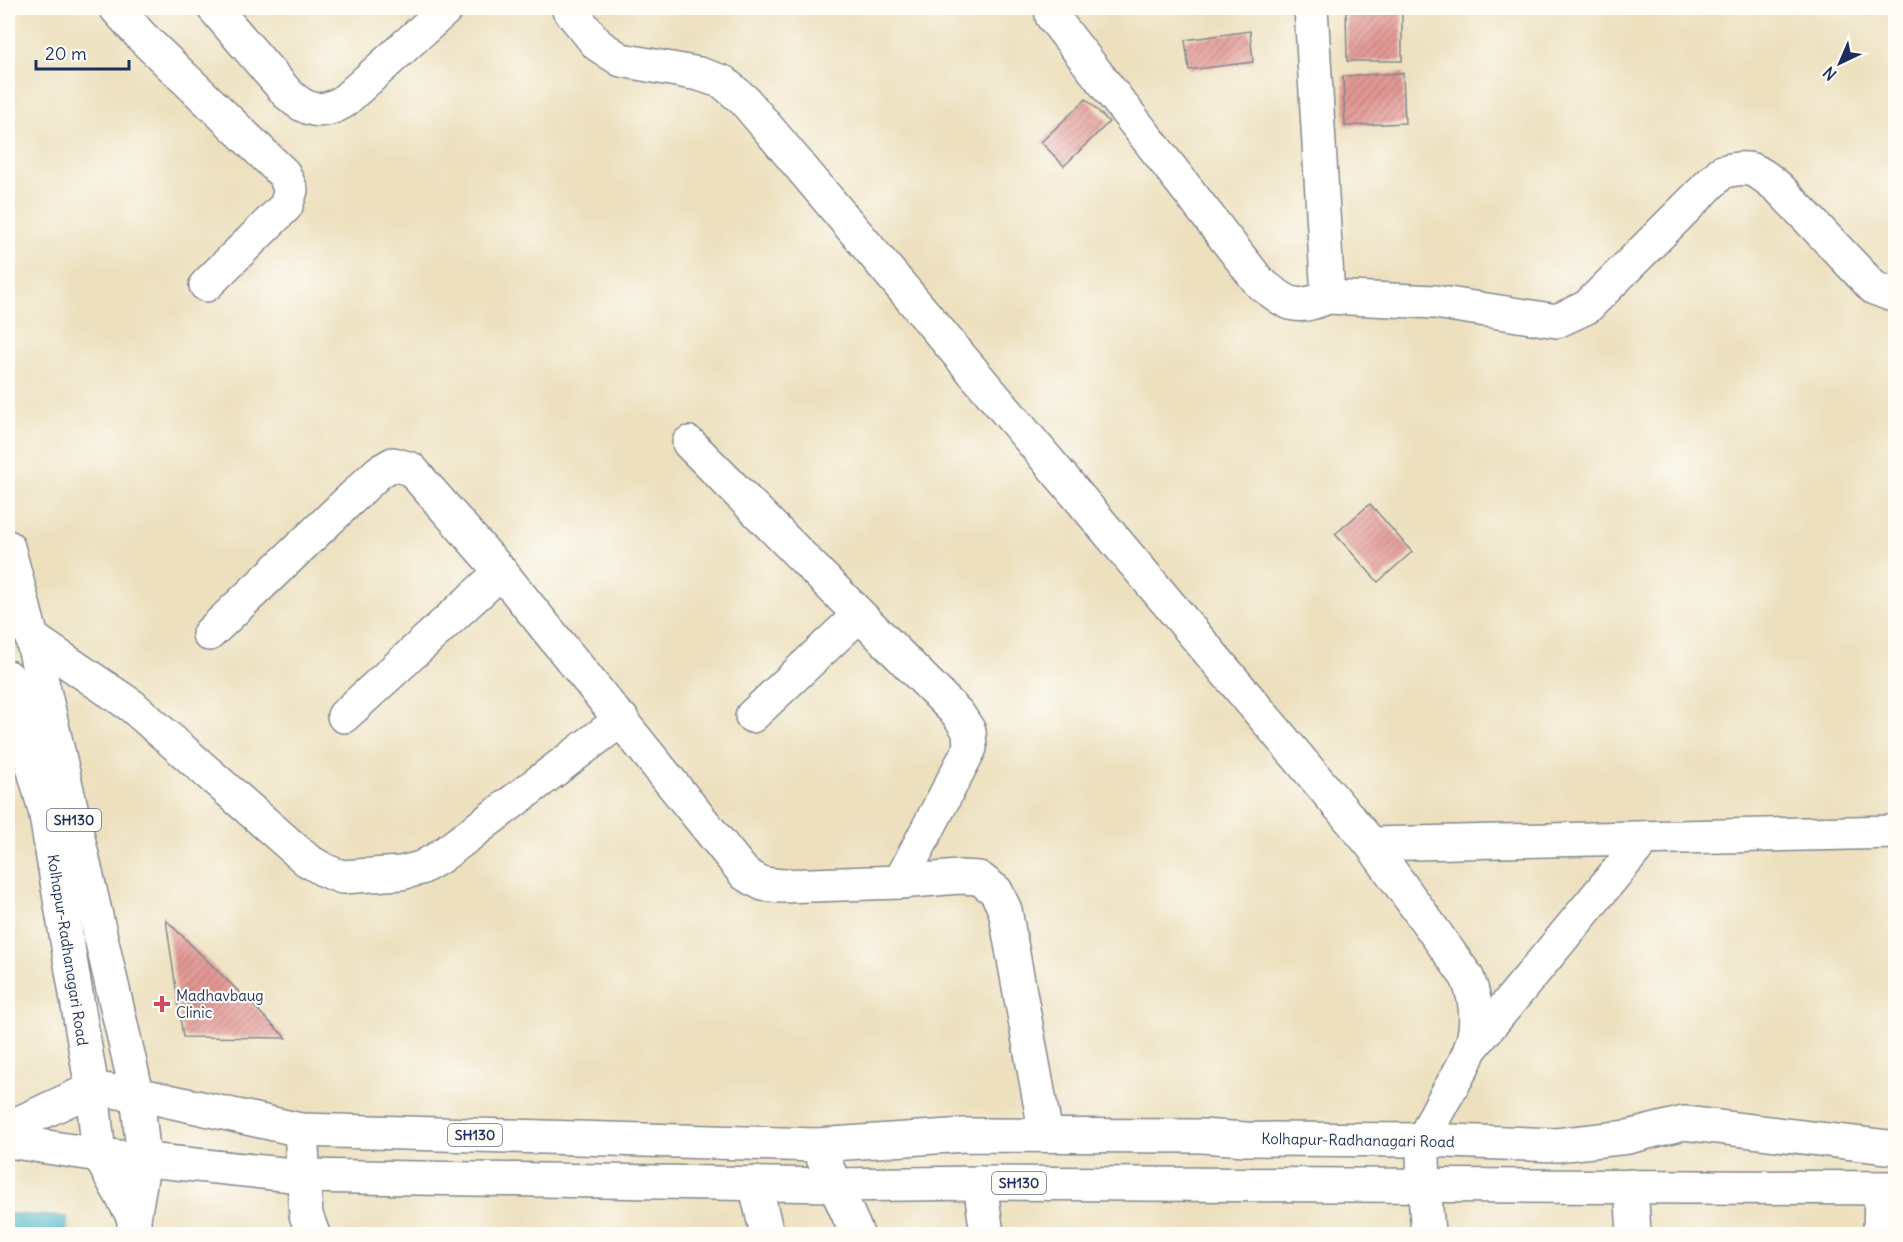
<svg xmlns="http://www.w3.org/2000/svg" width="1903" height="1242" font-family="Delius,sans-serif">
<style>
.water{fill:#4bb8c6;stroke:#337492;stroke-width:1.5}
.building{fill:url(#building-hatch)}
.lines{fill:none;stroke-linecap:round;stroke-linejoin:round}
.minor-casing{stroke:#84888e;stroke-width:36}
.secondary-casing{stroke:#84888e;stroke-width:36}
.primary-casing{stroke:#84888e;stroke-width:36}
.minor{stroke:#fff;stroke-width:33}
.secondary{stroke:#fff;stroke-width:33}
.primary{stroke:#fff;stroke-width:33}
.poi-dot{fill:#d1495b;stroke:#fdfcf7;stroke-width:2}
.labels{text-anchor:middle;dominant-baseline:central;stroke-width:4.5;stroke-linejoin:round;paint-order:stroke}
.shield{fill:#fdfcf7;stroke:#5f6c8c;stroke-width:1.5}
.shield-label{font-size:14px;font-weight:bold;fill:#1b2f5e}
.street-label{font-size:15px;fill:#1b2f5e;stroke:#fdfcf7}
.poi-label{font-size:15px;fill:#1b2f5e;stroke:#fdfcf7;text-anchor:start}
</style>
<defs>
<pattern id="building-hatch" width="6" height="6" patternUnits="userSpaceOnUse" patternTransform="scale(1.5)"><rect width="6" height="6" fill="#e39994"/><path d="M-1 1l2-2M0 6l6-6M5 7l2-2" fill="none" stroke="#b77d7c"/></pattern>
</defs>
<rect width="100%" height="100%" fill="#fdfcf7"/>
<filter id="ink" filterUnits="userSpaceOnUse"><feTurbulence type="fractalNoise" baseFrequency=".0167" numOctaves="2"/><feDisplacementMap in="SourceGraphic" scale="12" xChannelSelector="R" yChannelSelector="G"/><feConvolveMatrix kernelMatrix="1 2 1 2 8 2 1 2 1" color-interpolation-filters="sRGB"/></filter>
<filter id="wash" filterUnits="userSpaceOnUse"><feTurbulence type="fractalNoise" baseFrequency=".008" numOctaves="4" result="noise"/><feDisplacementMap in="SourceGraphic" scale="24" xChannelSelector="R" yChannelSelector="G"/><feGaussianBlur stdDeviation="1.35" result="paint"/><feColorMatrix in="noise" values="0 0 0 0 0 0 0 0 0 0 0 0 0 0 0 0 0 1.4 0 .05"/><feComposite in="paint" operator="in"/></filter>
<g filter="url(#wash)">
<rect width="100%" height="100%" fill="#ede0be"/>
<polygon class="water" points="8,1214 67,1217 67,1234 8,1234"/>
<g id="blocks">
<g class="building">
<polygon points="1346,9 1402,9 1402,61 1347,61"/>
<polygon points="1250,31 1253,62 1189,70 1185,40"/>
<polygon points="1403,73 1405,123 1345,126 1343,76"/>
<polygon points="1086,99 1109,122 1064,166 1041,142"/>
<polygon points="1370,504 1412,552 1378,582 1335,534"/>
<polygon points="166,920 286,1038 183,1037"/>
</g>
</g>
</g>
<g filter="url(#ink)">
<use href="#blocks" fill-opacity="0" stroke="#84888e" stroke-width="1.5"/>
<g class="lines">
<defs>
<g id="minor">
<polyline points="116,8 143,38 284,174 291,190 286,206 206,285"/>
<path d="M 214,8 L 288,94 C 306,111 321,115 343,102 L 447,8"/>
<path d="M 568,8 L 598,45 L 621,60 L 699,74 L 723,82 L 745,101 L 1371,844 L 1467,977 C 1496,1046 1447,1079 1425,1138 C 1420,1150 1427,1217 1428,1234"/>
<path d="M 1052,16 L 1260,283 C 1290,305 1293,311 1328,297 L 1311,8"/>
<path d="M 1328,297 L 1435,302 L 1557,321 L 1587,307 L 1722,172 C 1751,164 1757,170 1779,188 L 1874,288 L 1890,294 L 1896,292"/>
<polyline points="689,443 958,714 969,731 970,748 900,882"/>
<polyline points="209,634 379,472 393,464 411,469 501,572 745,874 763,884 782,886 900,882 959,877 979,878 996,891 1005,910 1046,1135"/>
<polyline points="32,638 132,706 307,860 326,871 342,877 401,873 421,868 440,857 622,719"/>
<polyline points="344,716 501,572"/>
<polyline points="752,716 858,616"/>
<polyline points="1371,844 1896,832"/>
<polyline points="1472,1047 1645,838"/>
<polyline points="301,1130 306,1215 313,1234"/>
<polyline points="817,1145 857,1234"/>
<polyline points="755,1183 767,1234"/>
<polyline points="980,1183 987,1234"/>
<polyline points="1631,1186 1634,1234"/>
<polyline points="1880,1234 1881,1189"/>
</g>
<g id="secondary">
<polyline points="99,1155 134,1218"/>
<polyline points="134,1234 134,1218 144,1160"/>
</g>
<g id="primary">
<polyline points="8,547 32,638 137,1094 144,1160"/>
<polyline points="8,677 45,810 92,1089 99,1155"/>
<polyline points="8,1128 92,1089 137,1094 301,1130 817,1145 965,1135 1201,1136 1246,1139 1423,1140 1556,1145 1628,1137 1684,1123 1896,1148"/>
<polyline points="8,1141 99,1155 302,1176 834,1185 980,1183 1896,1188"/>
</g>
</defs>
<use href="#minor" class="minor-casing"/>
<use href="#secondary" class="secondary-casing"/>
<use href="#primary" class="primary-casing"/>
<use href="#minor" class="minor"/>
<use href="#secondary" class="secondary"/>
<use href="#primary" class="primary"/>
</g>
</g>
<path class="poi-dot" d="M159 995h6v6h6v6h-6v6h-6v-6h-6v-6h6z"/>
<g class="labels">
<g class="shield">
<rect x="47" y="809" width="54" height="22" rx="4.5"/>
<rect x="448" y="1124" width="54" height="22" rx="4.5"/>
<rect x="992" y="1172" width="54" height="22" rx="4.5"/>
</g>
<g class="shield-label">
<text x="74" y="820">SH130</text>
<text x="475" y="1135">SH130</text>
<text x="1019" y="1183">SH130</text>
</g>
<g class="street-label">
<text transform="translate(68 950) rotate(81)">Kolhapur-Radhanagari Road</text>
<text transform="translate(1358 1140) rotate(1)">Kolhapur-Radhanagari Road</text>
</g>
<g class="poi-label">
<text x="176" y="995">Madhavbaug<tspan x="176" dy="17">Clinic</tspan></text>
</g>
</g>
<rect width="1903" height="1242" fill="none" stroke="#fdfcf7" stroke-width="30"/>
<g transform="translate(1840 63) rotate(224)" stroke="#fdfcf7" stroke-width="4.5" paint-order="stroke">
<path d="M0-4.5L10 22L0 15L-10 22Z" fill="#1b2f5e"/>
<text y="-9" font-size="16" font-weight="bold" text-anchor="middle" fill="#1b2f5e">N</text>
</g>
<path d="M36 60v9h93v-9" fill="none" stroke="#1b2f5e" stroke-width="3"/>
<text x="45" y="60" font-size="18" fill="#1b2f5e" stroke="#fdfcf7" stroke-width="4.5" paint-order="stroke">20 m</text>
</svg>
